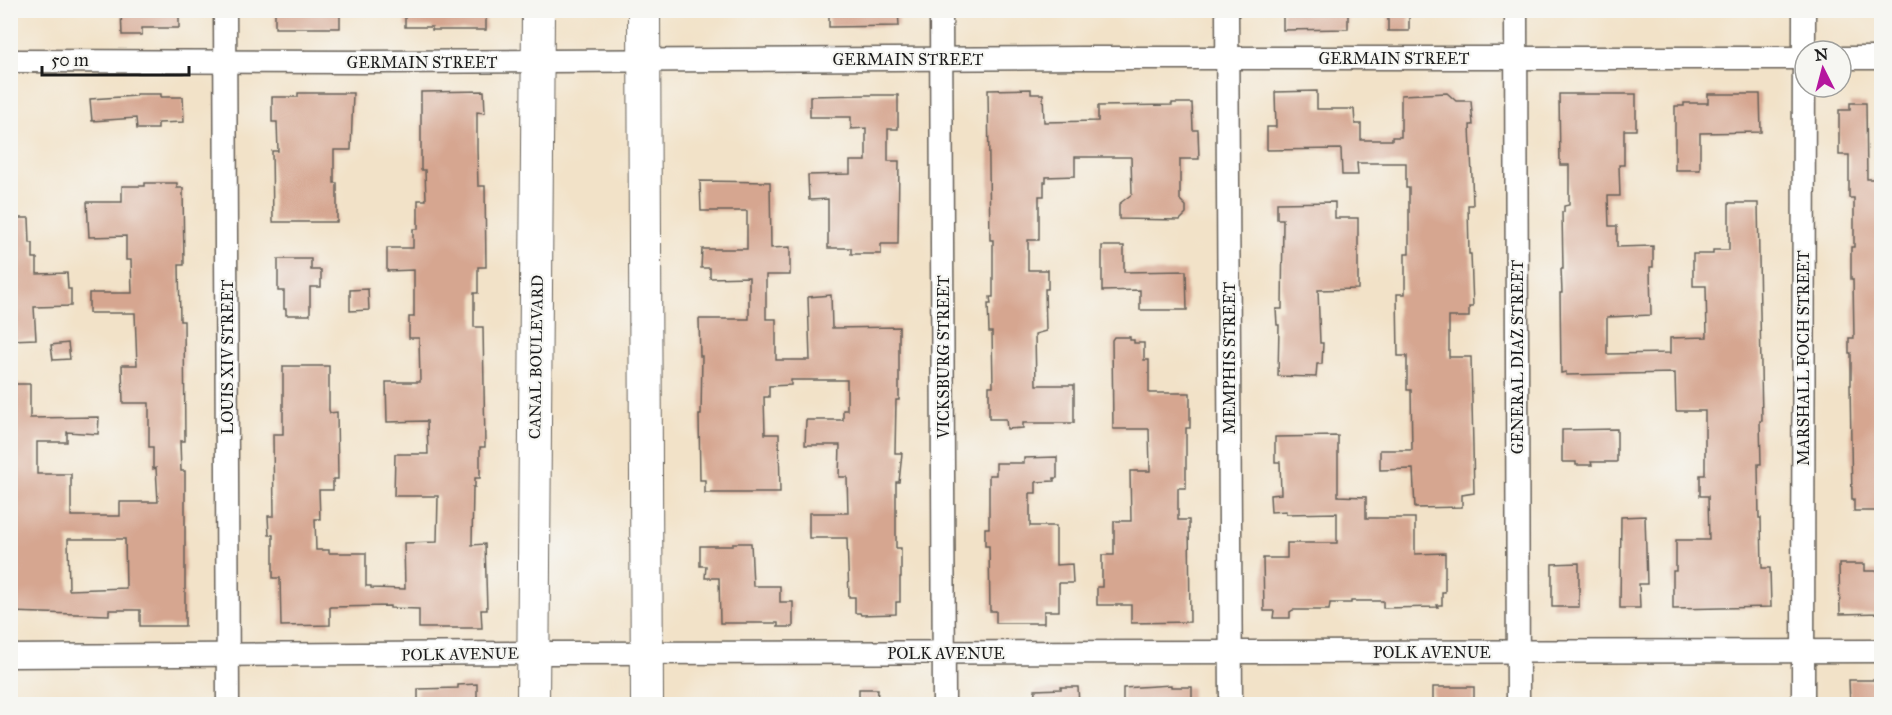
<svg xmlns="http://www.w3.org/2000/svg" width="1892" height="715" font-family="'IM FELL Great Primer',serif">
<style>
.building{fill:#d6a690;fill-rule:evenodd}
.lines{fill:none;stroke-linecap:round;stroke-linejoin:round}
.street-casing{stroke:#676158;stroke-width:25}
.secondary-casing{stroke:#676158;stroke-width:34}
.street{stroke:#fff;stroke-width:22}
.secondary{stroke:#fff;stroke-width:32}
.labels{text-anchor:middle;dominant-baseline:central;stroke-width:4.5;stroke-linejoin:round;paint-order:stroke}
.street-label{font-size:16px;fill:#1c1c1c;stroke:#f6f6f2}
</style>
<rect width="100%" height="100%" fill="#f6f6f2"/>
<filter id="ink" filterUnits="userSpaceOnUse"><feTurbulence type="fractalNoise" baseFrequency=".0167" numOctaves="2"/><feDisplacementMap in="SourceGraphic" scale="12" xChannelSelector="R" yChannelSelector="G"/><feConvolveMatrix kernelMatrix="1 2 1 2 8 2 1 2 1" color-interpolation-filters="sRGB"/></filter>
<filter id="wash" filterUnits="userSpaceOnUse"><feTurbulence type="fractalNoise" baseFrequency=".008" numOctaves="4" result="noise"/><feDisplacementMap in="SourceGraphic" scale="24" xChannelSelector="R" yChannelSelector="G"/><feGaussianBlur stdDeviation="1.35" result="paint"/><feColorMatrix in="noise" values="0 0 0 0 0 0 0 0 0 0 0 0 0 0 0 0 0 1.4 0 .05"/><feComposite in="paint" operator="in"/></filter>
<g filter="url(#wash)">
<rect width="100%" height="100%" fill="#f2e2c8"/>
<g id="blocks">
<g class="building">
<polygon points="121,10 179,10 179,28 142,28 142,35 122,35"/>
<rect x="275" y="10" width="65" height="18"/>
<polygon points="405,10 486,10 486,30 432,30 432,27 405,27"/>
<polygon points="829,10 898,10 899,26 829,27"/>
<polygon points="1283,10 1348,10 1348,29 1283,30"/>
<rect x="1388" y="10" width="21" height="21"/>
<polygon points="1031,89 1031,94 1043,94 1044,122 1098,121 1098,106 1172,105 1172,103 1192,103 1193,130 1198,130 1199,159 1180,159 1180,200 1186,206 1186,214 1180,220 1119,219 1119,204 1132,194 1131,157 1075,157 1075,176 1046,177 1046,182 1044,182 1044,196 1039,196 1039,240 1028,240 1028,270 1048,270 1048,289 1045,289 1046,331 1035,334 1036,385 1074,385 1074,423 1023,423 1023,428 1007,429 1006,419 989,419 989,386 993,386 992,332 989,332 988,304 991,304 990,297 993,297 993,240 990,240 988,90"/>
<polygon points="484,91 485,113 477,112 477,149 478,186 485,186 486,267 478,267 478,293 474,293 474,327 483,327 485,447 480,447 480,478 475,478 475,487 473,487 472,545 485,544 487,610 481,610 482,628 419,628 419,609 390,608 390,606 330,607 330,625 281,626 280,578 273,578 273,535 269,535 268,516 274,516 273,434 283,434 283,366 329,366 329,410 330,413 337,412 338,479 333,479 333,490 319,490 320,519 315,519 316,550 329,550 329,553 366,553 366,586 371,586 371,588 405,589 404,543 437,542 438,496 394,496 395,454 428,454 427,421 387,422 386,382 420,382 419,338 409,338 409,317 414,317 414,270 387,271 387,248 413,248 413,229 418,229 418,200 426,200 425,170 421,170 421,92"/>
<polygon points="1317,91 1317,109 1354,109 1355,124 1361,124 1361,140 1392,140 1392,137 1401,137 1401,95 1447,93 1456,101 1471,101 1473,125 1470,125 1473,205 1468,205 1469,254 1471,254 1473,307 1469,307 1469,317 1449,317 1449,357 1471,357 1474,493 1462,495 1462,507 1415,508 1413,469 1380,470 1380,450 1412,450 1411,390 1407,390 1407,356 1398,356 1397,294 1405,294 1405,254 1409,254 1409,188 1406,188 1406,163 1357,163 1358,175 1342,175 1341,149 1267,150 1267,127 1276,127 1275,92"/>
<polygon points="298,93 353,93 351,150 334,150 334,183 337,183 337,222 273,222 272,151 278,151 277,122 272,122 272,97 298,97"/>
<polygon points="136,94 161,94 161,97 183,97 184,122 158,123 158,129 137,129 136,118 92,121 90,99 136,96"/>
<polygon points="1559,94 1636,94 1636,130 1624,130 1624,165 1619,165 1620,196 1608,196 1609,226 1617,226 1617,247 1653,246 1653,267 1650,267 1651,315 1607,317 1607,354 1670,353 1670,338 1707,337 1706,286 1693,286 1693,254 1713,254 1713,250 1729,250 1729,203 1758,203 1762,421 1760,421 1761,464 1758,464 1759,518 1761,518 1762,568 1770,568 1771,607 1673,609 1673,571 1676,571 1676,540 1709,540 1708,496 1700,496 1700,475 1705,475 1705,411 1676,411 1675,373 1566,375 1566,372 1561,373 1560,293 1562,293 1561,269 1563,269 1562,212 1564,212 1564,206 1569,205 1569,165 1560,165"/>
<polygon points="1708,94 1760,94 1761,132 1700,133 1700,170 1675,170 1675,106 1684,106 1684,103 1708,103"/>
<polygon points="866,95 898,95 898,129 888,129 888,161 899,161 898,244 881,244 881,254 851,254 851,248 828,248 828,199 809,200 808,175 850,174 850,161 866,161 866,128 851,129 851,117 810,117 810,96"/>
<polygon points="1850,103 1866,103 1867,179 1881,179 1881,511 1854,511 1854,499 1852,499 1850,385 1851,385 1851,353 1849,353 1849,338 1854,338 1853,279 1851,279 1851,247 1854,247 1854,198 1849,198 1849,155 1839,155 1839,110 1850,110"/>
<polygon points="700,181 770,182 771,248 790,247 790,275 766,275 766,319 776,319 776,360 810,360 808,297 831,295 832,328 899,327 899,400 896,400 895,453 902,453 899,482 896,482 896,548 901,548 901,577 900,577 900,602 896,602 896,614 861,615 860,613 855,613 855,597 849,597 847,538 809,538 809,513 848,513 847,477 839,477 840,445 805,445 806,420 843,420 843,410 847,410 847,380 791,380 791,385 769,386 769,397 764,397 765,434 779,434 780,493 705,493 705,480 700,480 699,415 701,415 702,356 700,356 699,319 749,319 749,277 710,278 710,268 701,268 702,249 747,249 747,211 701,211"/>
<path d="M 145,183 L 177,183 L 177,188 L 183,188 L 184,265 L 179,265 L 180,321 L 184,321 L 185,441 L 180,441 L 181,471 L 185,471 L 185,626 L 140,626 L 140,610 L 109,610 L 109,615 L 10,612 L 10,384 L 30,384 L 30,418 L 99,417 L 98,434 L 67,432 L 67,442 L 37,442 L 37,474 L 71,474 L 71,516 L 120,516 L 120,502 L 158,502 L 156,468 L 153,469 L 153,447 L 149,447 L 149,403 L 123,403 L 122,365 L 137,365 L 135,313 L 89,313 L 89,293 L 132,293 L 131,260 L 126,260 L 126,236 L 89,237 L 87,202 L 122,202 L 122,186 L 145,186 ZM 68,539 L 125,539 L 126,588 L 69,590 Z"/>
<polygon points="1335,202 1335,218 1358,218 1358,289 1318,290 1320,343 1323,343 1322,364 1317,364 1316,377 1278,376 1279,325 1277,325 1276,309 1282,309 1283,219 1277,219 1277,203"/>
<polygon points="10,218 29,218 30,243 33,243 33,258 37,258 37,274 67,273 68,289 71,289 71,306 34,307 36,339 10,340"/>
<polygon points="1102,246 1124,246 1124,272 1186,271 1187,310 1140,310 1140,290 1102,291"/>
<polygon points="278,259 311,259 311,270 321,270 321,287 310,287 310,315 286,315 286,309 284,309 284,291 278,291"/>
<polygon points="368,289 369,310 350,311 350,290"/>
<polygon points="1114,337 1130,337 1130,340 1134,340 1134,343 1144,343 1144,360 1149,360 1149,393 1190,393 1190,428 1186,428 1186,488 1178,488 1178,520 1189,520 1190,622 1131,623 1131,605 1097,605 1097,587 1102,587 1102,555 1114,555 1114,521 1131,521 1130,471 1150,471 1149,429 1113,429 1112,340"/>
<polygon points="68,343 70,359 53,360 51,345"/>
<polygon points="1617,429 1617,462 1591,462 1592,465 1576,465 1576,462 1562,462 1562,430"/>
<polygon points="1338,436 1338,496 1366,497 1366,518 1415,518 1415,554 1445,553 1445,592 1442,592 1442,605 1437,605 1438,607 1383,608 1383,601 1351,601 1351,603 1330,603 1329,610 1293,610 1290,612 1290,618 1273,618 1274,611 1264,611 1263,558 1287,558 1287,543 1337,543 1337,513 1286,514 1286,511 1271,512 1270,495 1281,494 1280,462 1275,462 1275,437"/>
<polygon points="1057,457 1057,478 1054,478 1054,481 1036,482 1036,493 1030,493 1030,526 1056,526 1056,565 1072,564 1073,583 1059,583 1059,611 1044,611 1044,623 996,623 996,611 990,611 989,546 985,546 985,528 989,528 989,475 996,475 996,463 1024,463 1024,458"/>
<polygon points="1645,516 1647,584 1639,584 1640,608 1620,608 1621,517"/>
<polygon points="733,543 751,543 753,586 780,586 780,602 793,602 793,627 778,627 778,623 720,623 719,578 705,578 706,566 700,566 700,546 733,546"/>
<polygon points="1579,563 1579,607 1552,607 1552,564"/>
<polygon points="1839,564 1865,564 1865,571 1881,571 1881,613 1840,614"/>
<polygon points="1849,680 1881,680 1881,705 1850,705"/>
<polygon points="477,684 477,705 418,705 418,689 458,688 458,685"/>
<polygon points="1171,685 1171,687 1192,687 1192,705 1123,705 1123,688"/>
<polygon points="1061,687 1078,687 1079,705 1034,705 1035,690 1061,689"/>
<rect x="1433" y="687" width="41" height="18"/>
<polygon points="859,689 878,689 877,705 859,705"/>
</g>
</g>
</g>
<g filter="url(#ink)">
<use href="#blocks" fill-opacity="0" stroke="#676158" stroke-width="1.5"/>
<g class="lines">
<defs>
<g id="street">
<polyline points="225,10 228,704"/>
<polyline points="941,10 944,704"/>
<polyline points="1227,10 1231,704"/>
<polyline points="1516,10 1518,704"/>
<polyline points="1841,58 1882,58"/>
<polyline points="10,61 375,62 1081,58 1805,58"/>
<polyline points="10,656 533,653 1882,651"/>
<polyline points="1803,704 1804,10"/>
</g>
<g id="secondary">
<polyline points="644,10 647,704"/>
<polyline points="533,704 538,10"/>
</g>
</defs>
<use href="#street" class="street-casing"/>
<use href="#secondary" class="secondary-casing"/>
<use href="#street" class="street"/>
<use href="#secondary" class="secondary"/>
</g>
</g>
<g class="labels">
<g class="street-label">
<text x="1394" y="58">GERMAIN STREET</text>
<text x="908" y="59">GERMAIN STREET</text>
<text x="422" y="62">GERMAIN STREET</text>
<text transform="translate(227 357) rotate(-90)">LOUIS XIV STREET</text>
<text transform="translate(536 357) rotate(-89)">CANAL BOULEVARD</text>
<text transform="translate(943 357) rotate(-90)">VICKSBURG STREET</text>
<text transform="translate(1517 357) rotate(-90)">GENERAL DIAZ STREET</text>
<text transform="translate(1229 358) rotate(-90)">MEMPHIS STREET</text>
<text transform="translate(1803 358) rotate(-90)">MARSHALL FOCH STREET</text>
<text x="1432" y="652">POLK AVENUE</text>
<text x="946" y="653">POLK AVENUE</text>
<text transform="translate(460 654) rotate(-1)">POLK AVENUE</text>
</g>
</g>
<rect width="1892" height="715" fill="none" stroke="#f6f6f2" stroke-width="36"/>
<g transform="translate(1823 69) rotate(354)"><circle r="28" fill="#f6f6f2" stroke="#9f9f9c" stroke-width="1.5"/>
<path d="M0-4.5L10 22L0 15L-10 22Z" fill="#b5179e"/>
<text y="-9" font-size="16" font-weight="bold" text-anchor="middle" fill="#1c1c1c">N</text>
</g>
<path d="M42 66v9h147v-9" fill="none" stroke="#1c1c1c" stroke-width="3"/>
<text x="51" y="66" font-size="18" fill="#1c1c1c" stroke="#f6f6f2" stroke-width="4.5" paint-order="stroke">50 m</text>
</svg>
